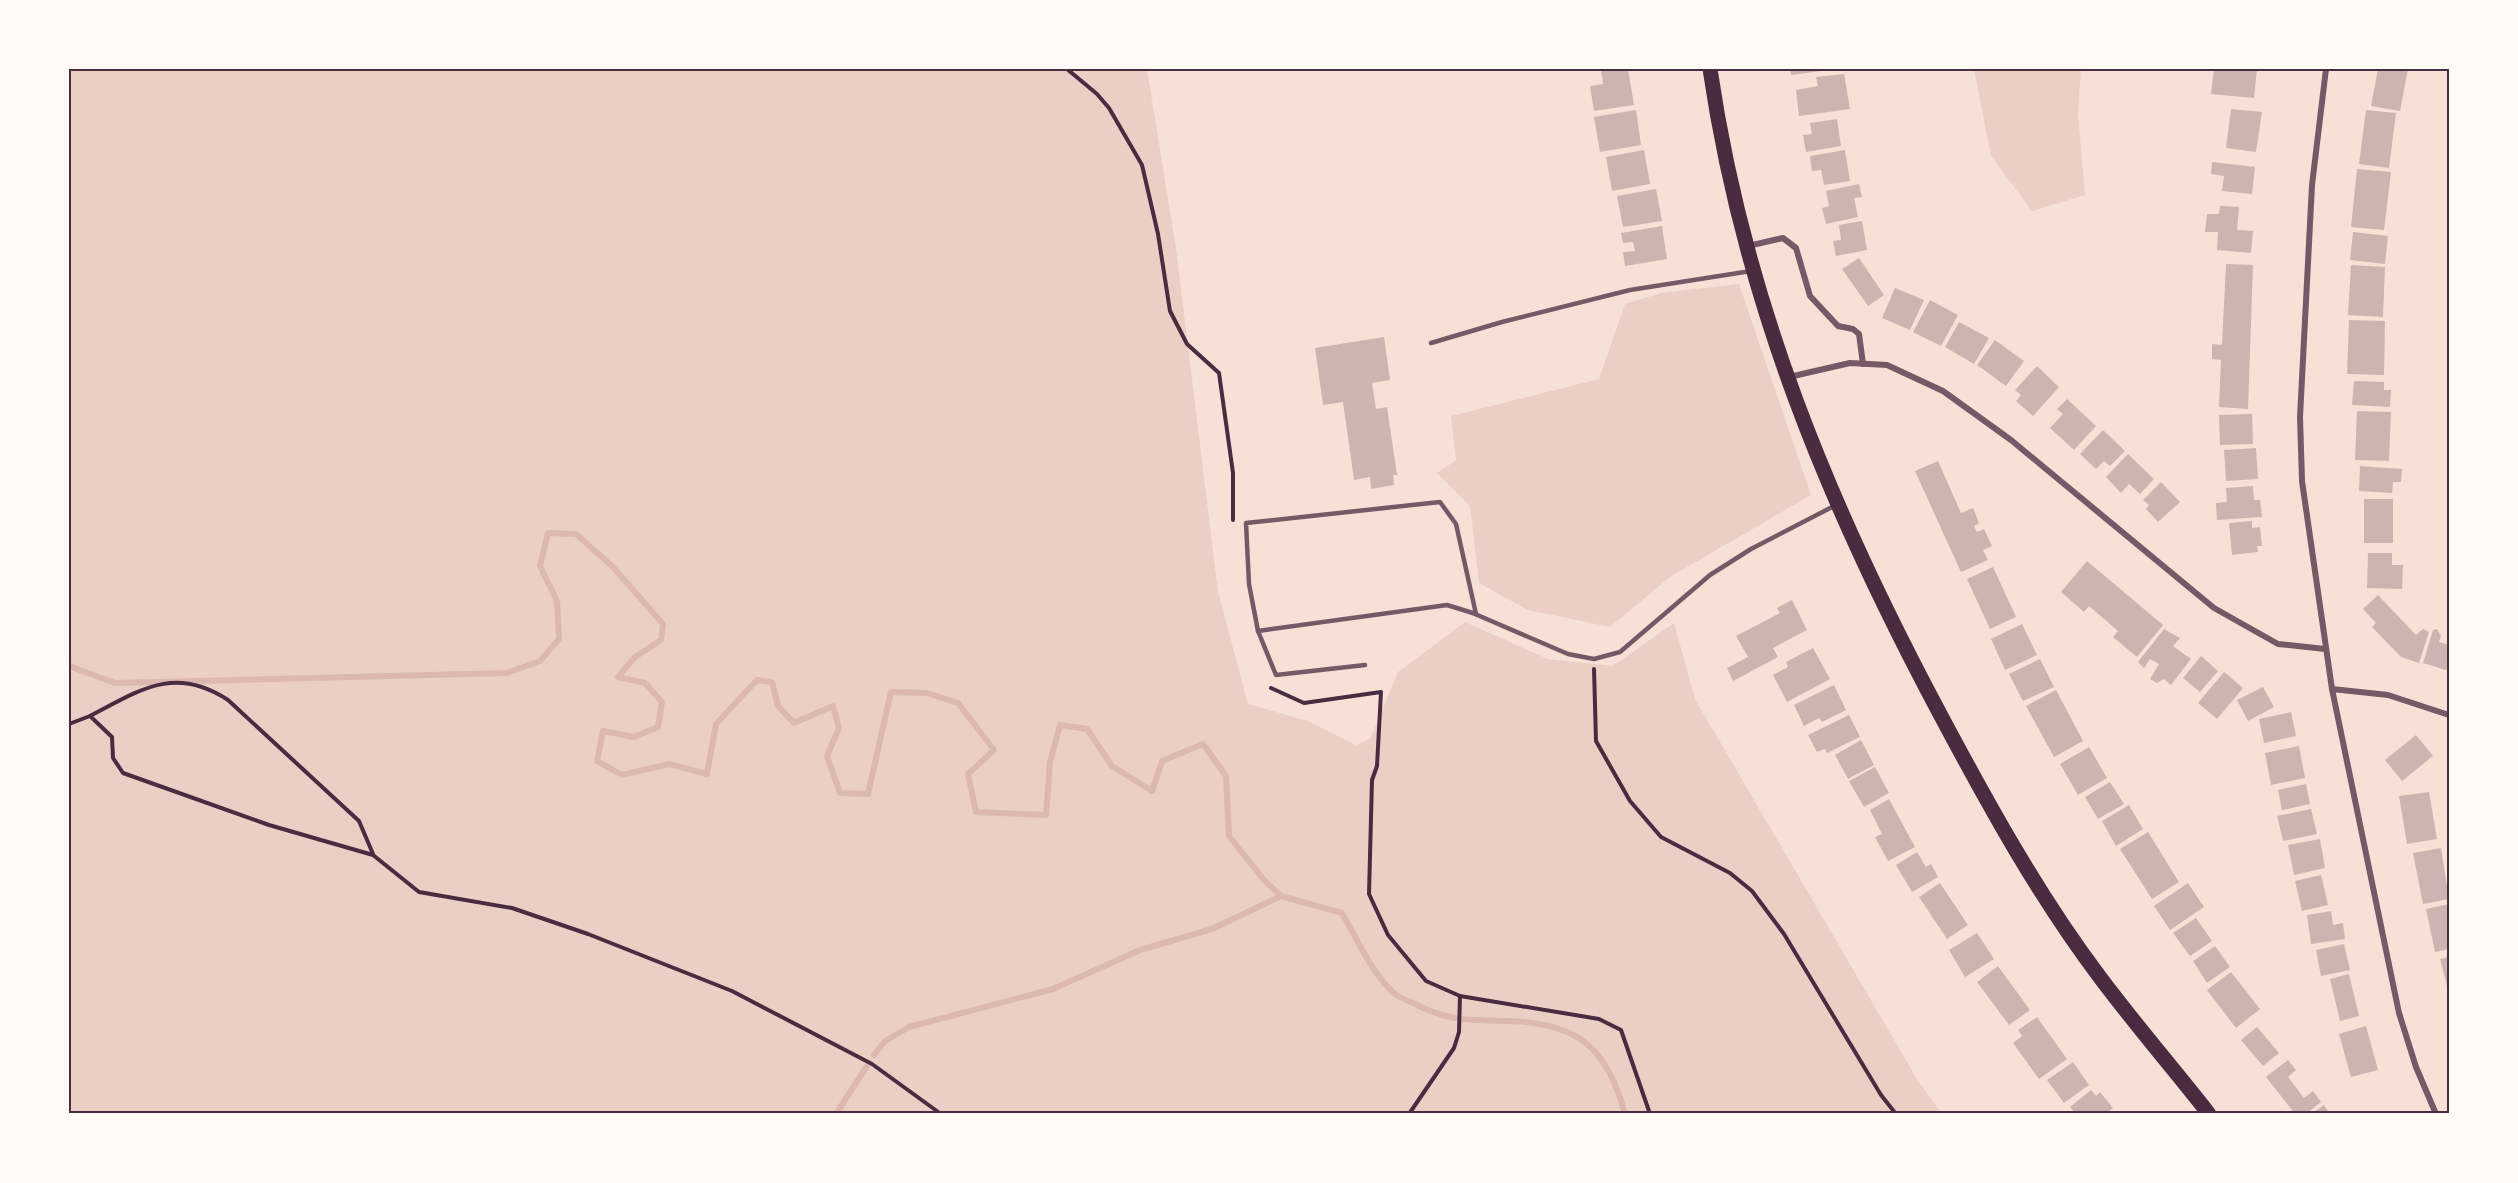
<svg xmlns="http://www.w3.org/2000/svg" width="2518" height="1183" font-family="'IBM Plex Sans',sans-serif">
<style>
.green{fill:#ebcfc5}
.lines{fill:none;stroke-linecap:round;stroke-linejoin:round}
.stream{stroke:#dcb8b0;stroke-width:6}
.building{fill:#ccb4b1}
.path{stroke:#4a2c40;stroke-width:4}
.service{stroke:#755966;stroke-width:4.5}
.minor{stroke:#755966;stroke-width:6}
.trunk{stroke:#4a2c40;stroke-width:15}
.neatline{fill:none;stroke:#4a2c40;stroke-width:2}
</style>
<rect width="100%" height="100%" fill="#f7e1d7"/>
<g class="green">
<polygon points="69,69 1147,69 1176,248 1218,592 1248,704 1308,721 1356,745 1370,739 1398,672 1465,622 1548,659 1613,666 1674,623 1695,699 1917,1079 1942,1114 69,1114"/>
<polygon points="1974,69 2081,69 2078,114 2085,195 2032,211 1991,156"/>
<polygon points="1739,284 1811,495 1670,577 1610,627 1528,610 1479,583 1470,506 1437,473 1456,460 1451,416 1599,379 1625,304 1661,293"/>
</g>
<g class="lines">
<g class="stream">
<path d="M 69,666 L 115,683 L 507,673 L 540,661 L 559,639 L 557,601 L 540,566 L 548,533 L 576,534 L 612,566 L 663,624 L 661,640 L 635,657 L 618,677 L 645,683 L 662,702 L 658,727 L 634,737 L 603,731 L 597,761 L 622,775 L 669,764 L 707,774 L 716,724 L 757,680 L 772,682 L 778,706 L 794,723 L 833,706 L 839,728 L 827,756 L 840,793 L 868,794 L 891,692 L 927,693 L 958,703 L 994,750 L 968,774 L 976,812 L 1046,815 L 1050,762 L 1060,725 L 1087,729 L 1112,766 L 1152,791 L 1162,761 L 1203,744 L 1226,776 L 1229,836 L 1264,880 L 1281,896 L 1342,913 C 1357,939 1372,974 1395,994 C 1400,998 1409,1001 1415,1004 C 1449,1022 1472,1020 1509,1021 C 1579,1023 1607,1048 1625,1114"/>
<polyline points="874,1055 885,1041 909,1027 1053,989 1140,950 1212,929 1281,896"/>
<polyline points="836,1114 867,1066"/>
</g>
</g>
<g class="building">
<polygon points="1628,69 1634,105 1594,111 1590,86 1603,84 1601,70"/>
<polygon points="1790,69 1828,69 1828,70 1791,75"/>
<polygon points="2214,69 2257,69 2254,98 2211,94"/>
<polygon points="2378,69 2408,69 2400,111 2371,106"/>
<polygon points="1844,74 1850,109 1799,116 1796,90 1818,86 1816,77"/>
<polygon points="2231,109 2262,112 2256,152 2226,148"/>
<polygon points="1636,110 1641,145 1600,152 1594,117"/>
<polygon points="2366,110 2396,113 2389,168 2359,164"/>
<polygon points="1837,119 1841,146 1806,152 1803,135 1812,134 1810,123"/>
<polygon points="1644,150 1650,184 1612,191 1606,157"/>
<polygon points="1845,150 1850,181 1824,185 1821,170 1812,171 1810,156"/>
<polygon points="2212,162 2255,167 2252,194 2222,191 2224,176 2211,174"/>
<polygon points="2357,169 2391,172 2384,230 2351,227"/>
<polygon points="1859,184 1862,197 1854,198 1858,217 1826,224 1822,208 1829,206 1826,191"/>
<polygon points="1656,189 1662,221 1623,227 1617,196"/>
<polygon points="2220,206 2239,207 2237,230 2253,231 2251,253 2217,250 2218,232 2205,232 2207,214 2219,214"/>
<polygon points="1862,221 1867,250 1836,256 1833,241 1841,240 1839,225"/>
<polygon points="1662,226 1667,259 1625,266 1623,252 1635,251 1633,242 1623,243 1621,233"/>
<polygon points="2353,232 2388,236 2385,264 2350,260"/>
<polygon points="1859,258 1884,295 1868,306 1842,269"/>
<polygon points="2226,264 2253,265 2248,409 2219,407 2221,360 2212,359 2212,344 2222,345"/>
<polygon points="2351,265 2385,267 2383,317 2348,315"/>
<polygon points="1895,288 1924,300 1910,330 1882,318"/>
<polygon points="1930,300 1958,315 1941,346 1913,332"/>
<polygon points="2349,320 2385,321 2384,375 2347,374"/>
<polygon points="1959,322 1989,338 1974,364 1945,347"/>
<polygon points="1384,337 1390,380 1372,383 1376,409 1387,407 1397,475 1393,475 1394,485 1371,489 1370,477 1354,480 1343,402 1323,405 1315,348"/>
<polygon points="1995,340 2024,361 2006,386 1977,365"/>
<polygon points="2037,366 2059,387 2033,416 2016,401 2021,395 2015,390"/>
<polygon points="2354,381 2384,382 2384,390 2391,390 2390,407 2352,405"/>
<polygon points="2067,399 2096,426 2074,450 2050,428 2063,414 2057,409"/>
<polygon points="2357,411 2391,412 2389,461 2355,460"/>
<polygon points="2252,414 2253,444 2220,445 2219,415"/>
<polygon points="2103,430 2125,451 2110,466 2104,461 2096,469 2080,454"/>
<polygon points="2256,448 2258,479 2226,481 2224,450"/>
<polygon points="2128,454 2154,479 2140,494 2129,484 2121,493 2106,477"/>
<polygon points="1938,461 1961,513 1973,508 1979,523 1974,526 1977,532 1984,529 1992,546 1983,550 1988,560 1961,572 1915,471"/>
<polygon points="2360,466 2402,469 2401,482 2393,482 2392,493 2359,491"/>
<polygon points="2161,482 2180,502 2158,522 2146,509 2149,505 2143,500"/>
<polygon points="2253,486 2254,500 2260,500 2262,517 2217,520 2216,503 2227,502 2226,488"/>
<rect x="2364" y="499" width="29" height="44"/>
<polygon points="2252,521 2252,528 2260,527 2262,546 2257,546 2258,552 2232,555 2229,523"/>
<polygon points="2368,553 2392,553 2392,565 2403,565 2402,589 2367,588"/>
<polygon points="2087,561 2163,625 2137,657 2113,637 2118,631 2089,606 2084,612 2061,592"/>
<polygon points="1993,567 2016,617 1990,629 1967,579"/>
<polygon points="2378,595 2416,635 2423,629 2429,632 2419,663 2401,657 2372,627 2376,623 2363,609"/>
<polygon points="1792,600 1807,630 1773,648 1778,657 1733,681 1727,668 1748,657 1736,636 1780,613 1777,608"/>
<polygon points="2022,624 2037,655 2005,670 1991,639"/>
<polygon points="2164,629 2180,638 2173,646 2191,659 2171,685 2164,679 2157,683 2150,679 2159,664 2150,659 2144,668 2138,662"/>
<polygon points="2437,629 2441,636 2439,642 2449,645 2449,671 2423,663 2433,630"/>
<polygon points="1813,648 1830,679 1787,702 1773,675 1788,667 1786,662"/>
<polygon points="2201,656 2218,671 2200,692 2183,678"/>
<polygon points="2040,659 2054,687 2023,701 2009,674"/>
<polygon points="2224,672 2243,688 2217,719 2198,703"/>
<polygon points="1834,685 1846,710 1822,722 1819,718 1804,726 1794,705"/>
<polygon points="2263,687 2274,707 2248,721 2237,700"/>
<polygon points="2056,690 2083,741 2054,757 2026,706"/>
<polygon points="2291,712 2296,736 2264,743 2259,719"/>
<polygon points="1849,715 1860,737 1827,753 1825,749 1817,752 1808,735"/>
<polygon points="2416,735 2433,756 2402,781 2385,760"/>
<polygon points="1861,740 1874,765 1848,779 1835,755"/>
<polygon points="2299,746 2305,778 2271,785 2265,753"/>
<polygon points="2089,747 2107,778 2078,795 2060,764"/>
<polygon points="1875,767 1889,793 1864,807 1849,781"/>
<polygon points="2110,782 2124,804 2098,819 2085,797"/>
<polygon points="2306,784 2310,804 2282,810 2278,790"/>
<polygon points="2429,792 2437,839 2407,844 2399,796"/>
<polygon points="1889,799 1915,847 1888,861 1875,837 1882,834 1870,810"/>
<polygon points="2129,805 2143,829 2116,846 2102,821"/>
<polygon points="2311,809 2317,834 2283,841 2277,816"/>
<polygon points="2148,832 2179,882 2152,899 2120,849"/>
<polygon points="2320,839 2325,868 2294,875 2288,845"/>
<polygon points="2441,848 2449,899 2423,904 2413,853"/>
<polygon points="1917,852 1926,867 1931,864 1938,877 1912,892 1896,865"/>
<polygon points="2321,875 2328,905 2302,911 2295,881"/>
<polygon points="1940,883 1968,925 1947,939 1919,897"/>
<polygon points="2188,883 2204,907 2170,930 2154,906"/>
<polygon points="2449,904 2449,949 2435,952 2426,909"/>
<polygon points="2331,911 2333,925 2343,923 2345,939 2311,944 2307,915"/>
<polygon points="2196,918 2212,941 2190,956 2173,933"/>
<polygon points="1977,933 1994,959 1965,977 1949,950"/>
<polygon points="2344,944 2350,970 2321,976 2316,950"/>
<polygon points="2215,946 2230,967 2207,983 2193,961"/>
<polygon points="2449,957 2449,990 2448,990 2440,959"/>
<polygon points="1998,966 2030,1010 2009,1025 1977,982"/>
<polygon points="2231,972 2260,1009 2236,1028 2207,990"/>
<polygon points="2349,974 2359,1016 2340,1021 2330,979"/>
<polygon points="2037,1017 2067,1059 2039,1079 2013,1043 2022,1036 2018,1030"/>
<polygon points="2366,1026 2378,1070 2351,1077 2339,1034"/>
<polygon points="2257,1027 2279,1053 2263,1066 2241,1040"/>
<polygon points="2288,1060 2296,1070 2288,1077 2304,1098 2313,1091 2321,1102 2306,1114 2295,1114 2266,1077"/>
<polygon points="2073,1062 2089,1085 2064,1103 2047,1080"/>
<polygon points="2091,1090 2096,1096 2100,1092 2113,1108 2105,1114 2076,1114 2070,1107"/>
<polygon points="2324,1105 2330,1114 2311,1114"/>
</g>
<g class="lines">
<g class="path">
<polyline points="1067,69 1097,94 1109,108 1142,165 1158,234 1170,311 1187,344 1219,373 1233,473 1233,520"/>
<polyline points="1594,669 1596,741 1630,801 1661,837 1730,873 1752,891 1784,934 1881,1095 1896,1114"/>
<polyline points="1271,688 1304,703 1381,692 1377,766 1372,780 1369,894 1388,935 1426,981 1460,996 1599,1019 1621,1030 1650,1114"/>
<path d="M 90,716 C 140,690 174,665 228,700 L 359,821 L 373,854"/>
<polyline points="69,724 90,716 112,737 113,758 123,773 269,825 373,855 419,892 512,908 588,934 732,991 872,1064 941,1114"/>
<polyline points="1409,1114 1454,1048 1459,1032 1460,996"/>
</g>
<g class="service">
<polyline points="1431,343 1502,322 1630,290 1751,271"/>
<polygon points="1440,502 1456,524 1476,614 1447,605 1258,631 1249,584 1246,523"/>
<polyline points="1475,614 1568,654 1594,659 1620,652 1710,575 1751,549 1836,505"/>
<polyline points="1258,631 1276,675 1365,665"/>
</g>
<g class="minor">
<polyline points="2326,69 2312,185 2300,417 2302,481 2332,689 2399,1013 2416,1067 2436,1114"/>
<polyline points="1748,246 1783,238 1796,248 1810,296 1838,326 1853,329 1859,334 1863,364"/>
<polyline points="1789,377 1850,363 1887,365 1943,391 2011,440 2214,608 2278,644 2325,649"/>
<polyline points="2332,689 2388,695 2449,715"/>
</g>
<path class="trunk" d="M 1710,69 C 1744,302 1830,508 1940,714 C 1988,804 2038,895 2099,976 C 2134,1023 2173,1068 2209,1114"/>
</g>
<rect width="2518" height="1183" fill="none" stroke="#fffaf5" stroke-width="141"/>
<rect x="70" y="70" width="2378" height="1042" class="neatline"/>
</svg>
